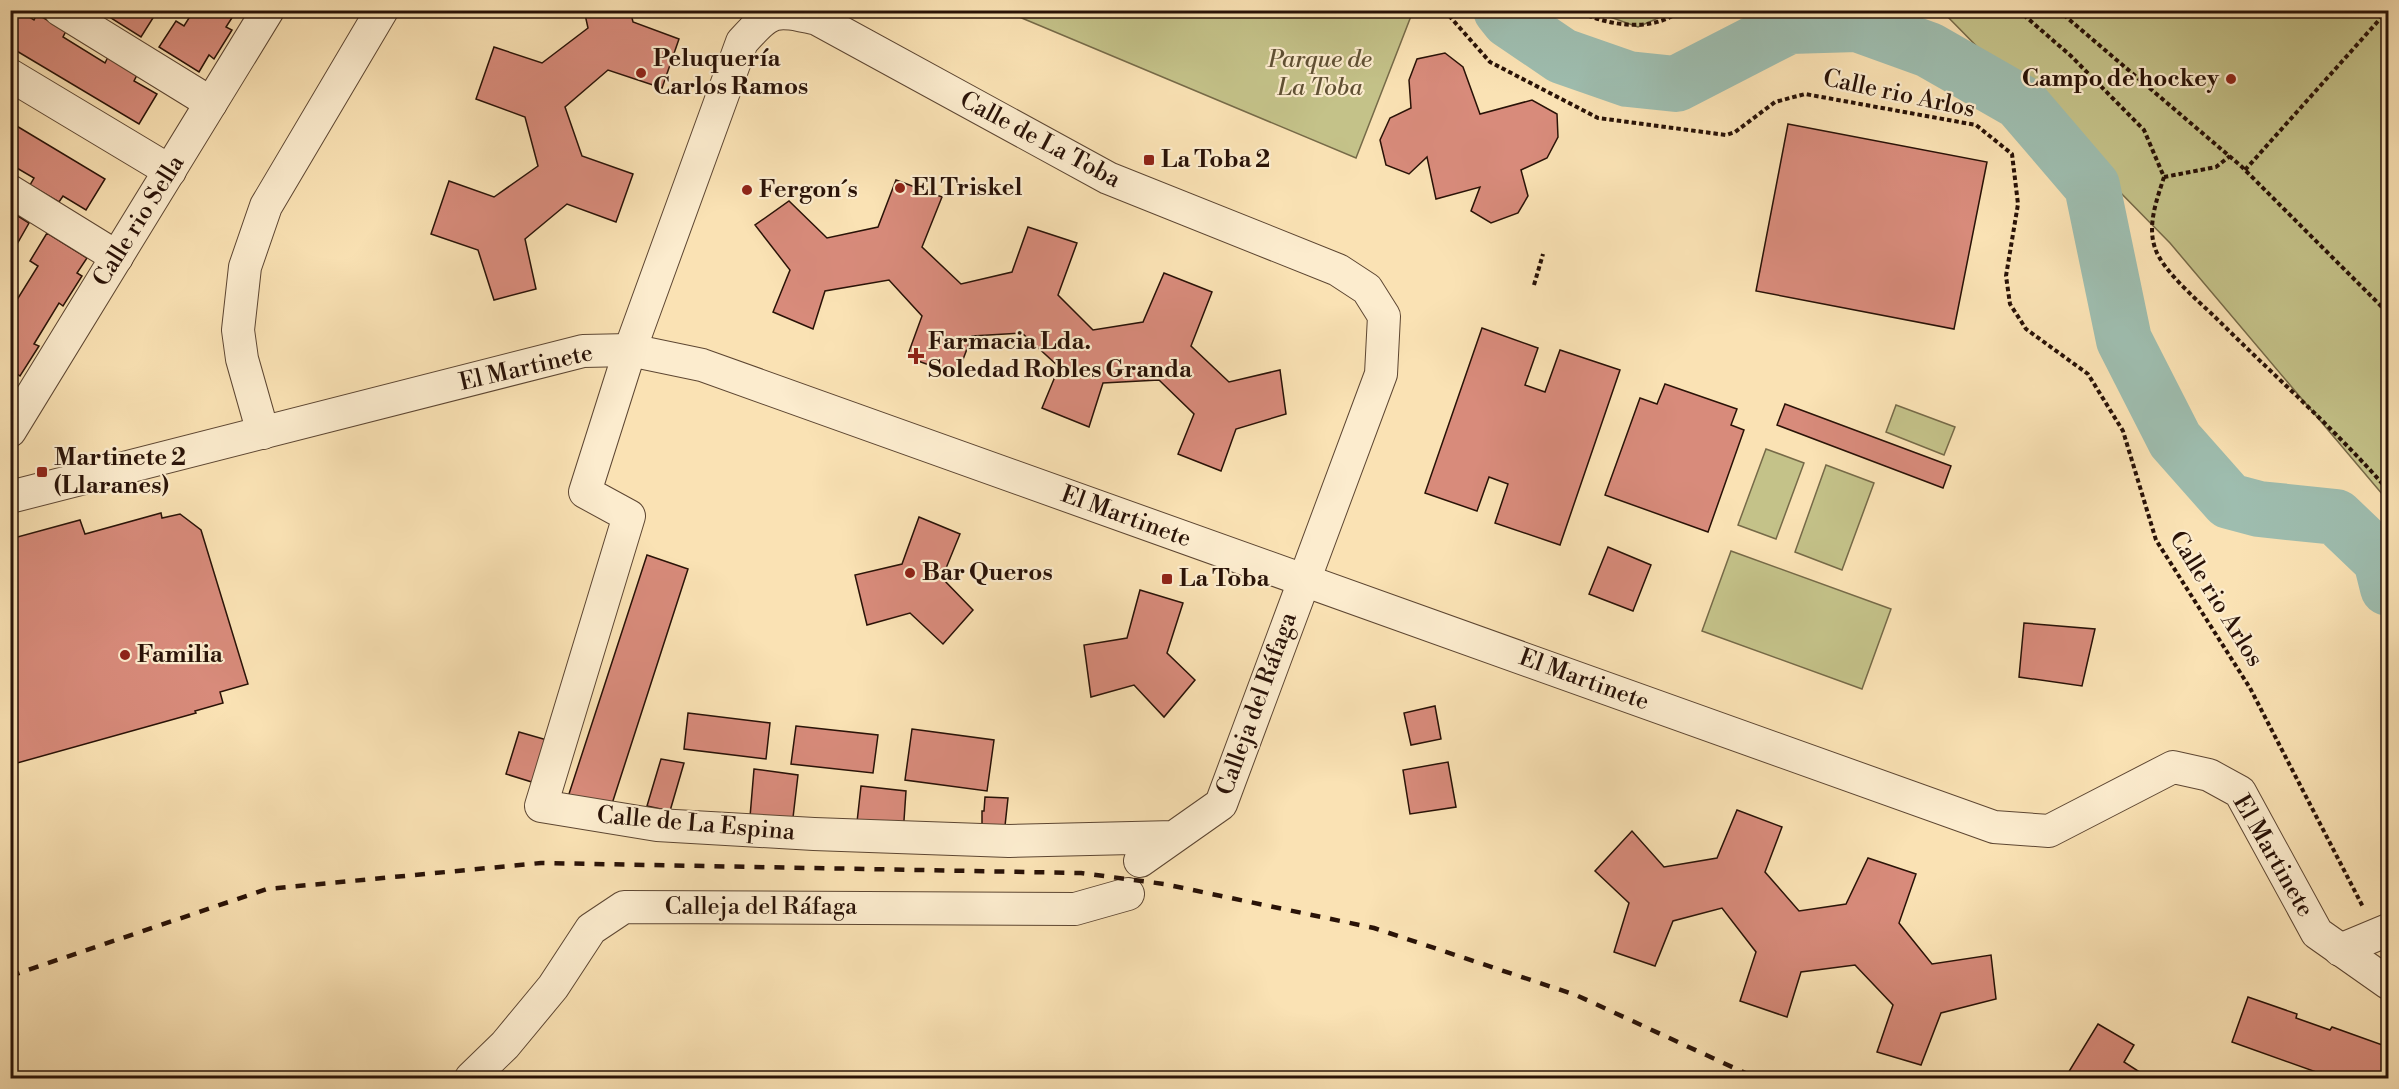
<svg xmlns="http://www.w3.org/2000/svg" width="2399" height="1089" font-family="'Libre Bodoni',serif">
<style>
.green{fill:#c4c289;stroke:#766a48;stroke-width:1.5}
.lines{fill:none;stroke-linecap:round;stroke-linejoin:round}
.river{stroke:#9ebdaf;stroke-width:56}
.building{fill:#d88b7b;stroke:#291207;stroke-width:1.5}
.street-casing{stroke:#5d4632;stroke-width:34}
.path{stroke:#291207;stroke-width:4;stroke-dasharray:4.5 3;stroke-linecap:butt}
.street{stroke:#fcecce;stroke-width:32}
.rail{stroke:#291207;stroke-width:4.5;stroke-dasharray:10 10;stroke-linecap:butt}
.poi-dot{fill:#8f2418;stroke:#fcecce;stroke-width:2}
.labels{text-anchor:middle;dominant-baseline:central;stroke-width:4.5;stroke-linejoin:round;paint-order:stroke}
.poi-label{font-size:24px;font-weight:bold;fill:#291207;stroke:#fcecce;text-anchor:start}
.park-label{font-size:24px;font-style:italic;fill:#5f5034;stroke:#fcecce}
.street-label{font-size:24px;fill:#291207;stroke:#fcecce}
</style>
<rect width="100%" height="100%" fill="#fae2b4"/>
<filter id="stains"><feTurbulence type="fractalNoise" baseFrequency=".00333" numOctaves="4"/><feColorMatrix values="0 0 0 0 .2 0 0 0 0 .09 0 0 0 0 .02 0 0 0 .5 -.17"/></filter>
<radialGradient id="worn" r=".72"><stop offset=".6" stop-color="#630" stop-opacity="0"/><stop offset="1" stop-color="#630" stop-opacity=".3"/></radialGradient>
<g class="green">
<polygon points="1005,11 1413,11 1356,158"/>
<polygon points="1593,11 1674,11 1638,27"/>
<polygon points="1942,11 2388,11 2388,501 2170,243"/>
<polygon points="1896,405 1955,427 1944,455 1886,432"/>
<polygon points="1766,449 1804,463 1776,539 1738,525"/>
<polygon points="1826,465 1874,483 1842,570 1795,552"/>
<polygon points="1731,551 1891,609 1862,689 1702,631"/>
</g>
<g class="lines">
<polyline class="river" points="1501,10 1509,20 1562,56 1628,79 1676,84 1789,26 1857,24 1929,50 2020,102 2092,186 2124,340 2175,440 2229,501 2259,509 2336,517 2381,560 2388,588"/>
</g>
<g class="building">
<polygon points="10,10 18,10 34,20 37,14 66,31 63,37 105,63 108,57 137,75 134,81 157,94 139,124 10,47"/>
<polygon points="104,10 158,10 141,37 103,13"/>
<polygon points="194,10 237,10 226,27 232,30 214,59 209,55 199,72 159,47 176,21 184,26"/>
<polygon points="584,10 630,10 633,22 679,39 662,88 608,70 565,107 582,156 633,174 616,222 567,204 525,239 536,289 494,300 478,250 431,234 449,181 494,197 538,166 525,117 476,99 494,47 542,63 588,28"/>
<polygon points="1445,53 1463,67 1480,114 1532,100 1557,114 1558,137 1547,158 1521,170 1528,196 1518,213 1491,223 1471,211 1480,187 1436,199 1427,157 1409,174 1386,165 1380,140 1390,118 1411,108 1409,80 1417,59"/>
<polygon points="10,122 105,179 86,210 63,196 59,202 30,185 34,178 10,164"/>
<polygon points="1788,124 1987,162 1954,329 1756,291"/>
<polygon points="896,180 942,197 922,247 961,284 1012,272 1028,227 1077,243 1058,295 1093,330 1143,322 1164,273 1212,292 1191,346 1229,382 1280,370 1286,414 1236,429 1221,471 1178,454 1194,414 1159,380 1103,383 1089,427 1042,408 1059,367 1022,333 972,336 957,375 907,357 922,316 889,280 825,291 813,329 773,312 790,270 755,225 789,201 827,238 878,227"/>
<polygon points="10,211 29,223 13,251 10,250"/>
<polygon points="47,233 87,258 77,273 82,276 63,306 59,303 34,344 39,346 20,376 16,373 10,382 10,311 38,266 30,261"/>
<polygon points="1482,328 1538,348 1525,385 1545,392 1560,350 1620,370 1560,545 1495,523 1508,484 1489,477 1477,511 1425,493"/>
<polygon points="1665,384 1737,409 1731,425 1744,430 1708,532 1605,495 1640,398 1657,404"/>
<polygon points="1785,404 1951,466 1943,488 1777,425"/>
<polygon points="161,513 162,518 180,514 201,530 248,684 220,692 223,703 195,711 196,713 10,765 10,539 80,520 85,534"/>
<polygon points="919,517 960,534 942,578 973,610 943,644 910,613 867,625 855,575 902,564"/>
<polygon points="1608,547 1651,565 1633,611 1589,594"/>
<polygon points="647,555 688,569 610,810 568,797"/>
<polygon points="1140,590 1183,603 1167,653 1195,680 1164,717 1134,685 1091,697 1084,645 1127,638"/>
<polygon points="2024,623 2095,629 2082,686 2019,677"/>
<polygon points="1435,706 1441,739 1411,745 1404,713"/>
<polygon points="688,713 770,723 766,759 684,749"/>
<polygon points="796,726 878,735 873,773 791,764"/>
<polygon points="912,729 994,740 987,791 905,780"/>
<polygon points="519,732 547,740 535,783 506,774"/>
<polygon points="661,759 684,763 670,811 647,806"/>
<polygon points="1448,762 1456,807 1410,814 1403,770"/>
<polygon points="754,769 798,775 792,826 750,817"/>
<polygon points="861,786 906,791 903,835 856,831"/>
<polygon points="985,797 1008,798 1004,835 982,836 982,811 984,811"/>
<polygon points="1737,810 1782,827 1765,872 1799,911 1846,904 1868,858 1916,874 1899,923 1932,964 1991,955 1996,999 1941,1013 1921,1065 1877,1052 1893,1005 1855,965 1801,972 1787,1017 1740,1001 1756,952 1722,908 1673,921 1655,966 1614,952 1629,903 1595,871 1632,831 1664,867 1717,858"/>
<polygon points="2248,997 2297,1014 2296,1018 2330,1030 2332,1027 2388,1047 2388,1078 2333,1078 2232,1042"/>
<polygon points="2098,1024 2134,1045 2124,1062 2149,1078 2065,1078"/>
</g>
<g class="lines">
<defs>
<g id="street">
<polyline points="60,10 211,103"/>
<polyline points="10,75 170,171"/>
<polyline points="10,191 117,257"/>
<polyline points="10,431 268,10"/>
<polyline points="263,433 242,359 238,330 245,267 266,206 382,10"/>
<polyline points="10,497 583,351 630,350 702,365 1994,827 2049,831 2173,767 2209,775 2240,792 2317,933 2388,983"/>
<path d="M 1140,861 L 1221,804 L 1381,374 L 1384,316 L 1367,289 L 1338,270 L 1108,178 L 817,19 C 773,9 772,9 742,42 L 630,350 L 585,492 L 629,516 L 541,806 L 657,825 L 814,834 L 1009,841 L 1174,837"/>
<polyline points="2340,950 2388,930"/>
<polyline points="471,1078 505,1045 553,987 591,929 624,907 1075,909 1128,894"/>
</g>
</defs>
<use href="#street" class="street-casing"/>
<g class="path">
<polyline points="1444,10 1490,62 1598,118 1726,135 1735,132 1775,102 1805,94 1976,125 2012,154 2018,204 2006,276 2010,304 2026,329 2088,374 2123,431 2156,540 2250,688 2363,907"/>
<path d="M 1574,10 C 1607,25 1650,34 1682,10"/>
<polyline points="2018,10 2071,56 2144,130 2164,177 2216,167 2230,156"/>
<polyline points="2058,10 2241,166 2388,313"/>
<polyline points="2245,170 2388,10"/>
<path d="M 2164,177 C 2157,199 2147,225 2155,248 C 2162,270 2197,300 2214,316 C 2272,374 2334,428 2388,490"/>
<polyline points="1534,285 1543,254"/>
</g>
<use href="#street" class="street"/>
<polyline class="rail" points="10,976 267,889 541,863 1081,873 1164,884 1374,928 1576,995 1756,1078"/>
</g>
<g class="poi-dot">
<circle cx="641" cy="73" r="6"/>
<circle cx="2231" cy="79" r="6"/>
<rect x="1143" y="154" width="12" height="12" rx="3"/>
<circle cx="900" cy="188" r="6"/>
<circle cx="747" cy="190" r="6"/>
<path d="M913 347h6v6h6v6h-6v6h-6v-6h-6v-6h6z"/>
<rect x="36" y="466" width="12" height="12" rx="3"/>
<circle cx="910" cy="573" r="6"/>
<rect x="1161" y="573" width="12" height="12" rx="3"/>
<circle cx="125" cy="655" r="6"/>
</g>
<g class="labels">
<g class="poi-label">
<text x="653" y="59">Peluquería<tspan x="653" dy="28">Carlos Ramos</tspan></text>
<text x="2219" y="79" text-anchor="end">Campo de hockey</text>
<text x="1161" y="160">La Toba 2</text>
<text x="912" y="188">El Triskel</text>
<text x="759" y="190">Fergon´s</text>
<text x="928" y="342">Farmacia Lda.<tspan x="928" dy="28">Soledad Robles Granda</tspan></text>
<text x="54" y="458">Martinete 2<tspan x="54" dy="28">(Llaranes)</tspan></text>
<text x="922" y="573">Bar Queros</text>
<text x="1179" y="579">La Toba</text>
<text x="137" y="655">Familia</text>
</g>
<g class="park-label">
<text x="1320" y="60">Parque de<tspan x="1320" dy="28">La Toba</tspan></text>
</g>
<g class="street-label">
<text transform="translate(1899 94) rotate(12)">Calle rio Arlos</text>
<text transform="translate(1040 140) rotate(28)">Calle de La Toba</text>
<text transform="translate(139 221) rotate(-58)">Calle rio Sella</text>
<text transform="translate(526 368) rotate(-13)">El Martinete</text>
<text transform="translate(1126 517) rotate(20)">El Martinete</text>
<text transform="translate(2216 599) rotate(58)">Calle rio Arlos</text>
<text transform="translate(1584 680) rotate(20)">El Martinete</text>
<text transform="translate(1257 704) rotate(-70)">Calleja del Ráfaga</text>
<text transform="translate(696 824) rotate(5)">Calle de La Espina</text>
<text transform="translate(2273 856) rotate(60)">El Martinete</text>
<text x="761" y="907">Calleja del Ráfaga</text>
</g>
</g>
<rect width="2399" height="1089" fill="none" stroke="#fae2b4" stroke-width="36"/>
<rect x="12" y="12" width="2375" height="1065" fill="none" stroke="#291207" stroke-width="3"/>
<rect x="18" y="18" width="2363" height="1053" fill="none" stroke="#291207" stroke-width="1.5"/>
<rect width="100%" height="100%" filter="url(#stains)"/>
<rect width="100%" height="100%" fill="url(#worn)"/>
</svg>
